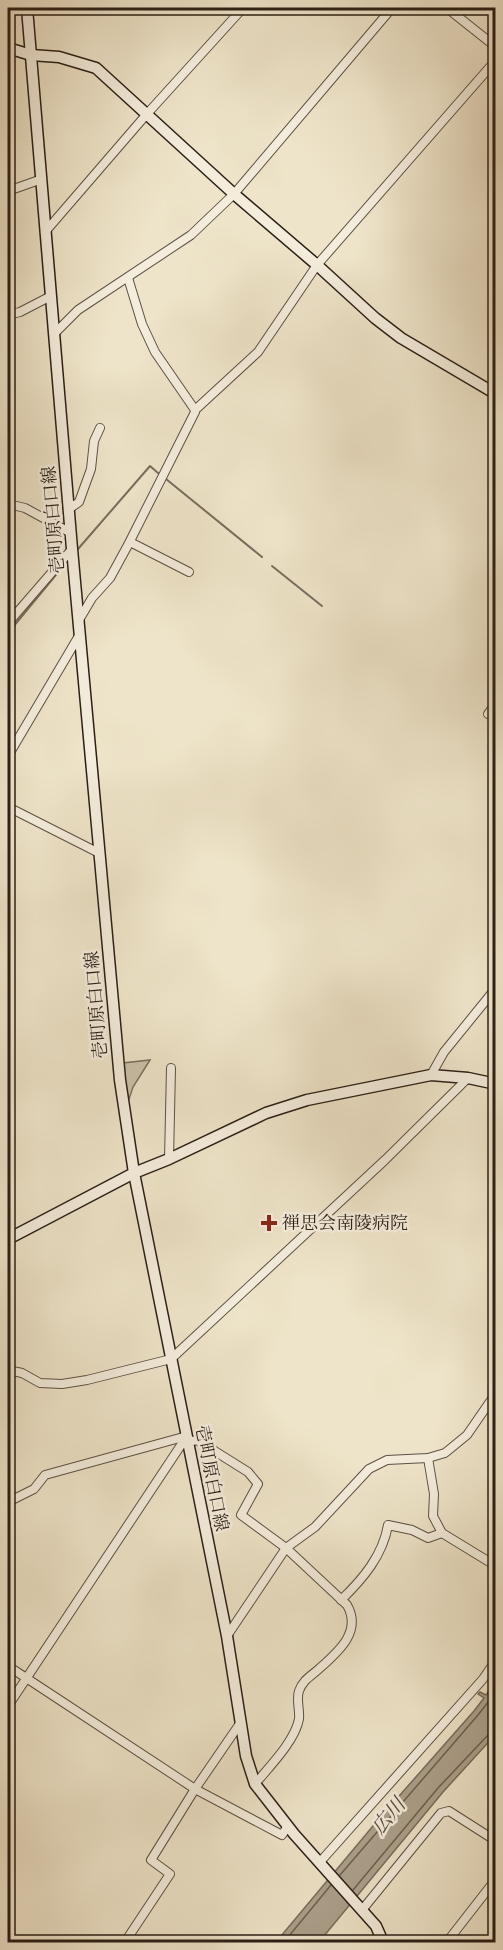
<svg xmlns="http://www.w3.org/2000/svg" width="503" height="1950" font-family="'Libre Caslon Text','Noto Serif JP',serif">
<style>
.green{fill:#cdc3ab;stroke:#7c7160;stroke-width:1.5}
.water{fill:#aca18c;stroke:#786d5d;stroke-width:1.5}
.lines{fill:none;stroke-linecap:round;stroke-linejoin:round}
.shore{stroke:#6c6051;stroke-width:1.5}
.stream{stroke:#786d5d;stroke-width:2}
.street-casing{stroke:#5c5043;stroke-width:10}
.secondary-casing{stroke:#2b1f16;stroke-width:13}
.street{stroke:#f4eddc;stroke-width:8}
.secondary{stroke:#f4eddc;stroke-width:10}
.poi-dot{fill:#8f2418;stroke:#f4eddc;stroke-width:2}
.labels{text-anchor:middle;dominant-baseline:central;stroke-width:5;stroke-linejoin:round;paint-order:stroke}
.street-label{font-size:18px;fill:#2b1f16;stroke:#f4eddc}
.poi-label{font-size:18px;fill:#2b1f16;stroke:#f4eddc;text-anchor:start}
.water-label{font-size:20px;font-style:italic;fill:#584c3f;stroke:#f4eddc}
</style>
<rect width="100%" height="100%" fill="#eee4c9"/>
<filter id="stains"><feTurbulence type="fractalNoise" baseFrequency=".00333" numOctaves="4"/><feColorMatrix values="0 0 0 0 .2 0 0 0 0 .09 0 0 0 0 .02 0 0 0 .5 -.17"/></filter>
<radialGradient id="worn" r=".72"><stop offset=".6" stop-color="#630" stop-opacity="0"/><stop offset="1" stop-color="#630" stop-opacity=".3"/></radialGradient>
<polygon class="green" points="150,1060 133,1087 128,1102 123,1063"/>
<polygon class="water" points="495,1682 495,1735 443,1792 319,1942 276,1942 378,1820 474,1711 484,1698 478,1694 480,1692 486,1695"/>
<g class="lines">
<g class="shore">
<polyline points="340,1875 478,1715 496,1692"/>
<polyline points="353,1890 438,1788 489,1734 496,1732"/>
<polyline points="284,1942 331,1885"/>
</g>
<g class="stream">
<polyline points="166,479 262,557"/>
<polyline points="78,549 150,466 158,473"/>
<polyline points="272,566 322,606"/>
<polyline points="8,633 69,559"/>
</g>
<defs>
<g id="street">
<polyline points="447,8 496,47"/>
<polyline points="8,191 42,179"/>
<polyline points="45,232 146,115 243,8"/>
<polyline points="8,315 20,312 51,296"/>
<polyline points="54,334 78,310 191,235 234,194 392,8"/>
<polyline points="195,410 258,352 317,265 496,60"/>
<polyline points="8,504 25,508 71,533"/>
<polyline points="69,509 79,502 91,469 94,441 100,428"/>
<polyline points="130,542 189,572"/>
<polyline points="79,620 92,598 110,578 128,545 195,412 195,410 155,352 142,324 128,278"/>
<polyline points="8,623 72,549"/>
<polyline points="488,714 496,703"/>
<polyline points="8,756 80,634"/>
<polyline points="8,807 99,853"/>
<polyline points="431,1075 444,1052 496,988"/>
<polyline points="169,1159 171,1068"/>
<polyline points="8,1370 22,1373 40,1383 62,1384 87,1380 171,1359 385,1160 468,1078"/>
<path d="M 187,1442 L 197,1440 L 248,1472 L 258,1484 L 241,1515 L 286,1548 L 347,1605 C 362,1631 339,1651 321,1667 C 313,1675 303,1679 299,1691 C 296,1699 300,1710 299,1719 C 295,1741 269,1767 255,1784"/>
<polyline points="428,1458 434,1494 433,1516 442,1533 496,1566"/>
<polyline points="8,1502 34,1489 45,1475 187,1436"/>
<path d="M 341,1600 C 363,1579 383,1555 388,1525 L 412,1530 L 428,1538 L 442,1533"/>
<polyline points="227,1636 286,1548 315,1527 369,1469 387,1460 428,1458 445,1453 467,1435 496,1393"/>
<polyline points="8,1666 195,1789 282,1835 288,1826"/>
<polyline points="8,1706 187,1436"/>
<polyline points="320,1862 483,1679 496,1660"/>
<polyline points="362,1910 441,1813 449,1811 496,1841"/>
<polyline points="450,1938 496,1879"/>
<polyline points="125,1942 170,1874 151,1860 195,1789 241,1722"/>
</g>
<g id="secondary">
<polyline points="27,8 72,549 120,1080 134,1173 227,1636 246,1756 255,1784 294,1834 376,1926 383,1942"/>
<polyline points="8,48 31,55 59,57 96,68 234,194 317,265 375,318 401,338 496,394"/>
<polyline points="8,1239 134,1173 169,1159 266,1113 307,1100 431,1075 468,1078 496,1084"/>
</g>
</defs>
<use href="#street" class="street-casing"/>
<use href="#secondary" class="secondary-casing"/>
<use href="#street" class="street"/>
<use href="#secondary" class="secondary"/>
</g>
<path class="poi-dot" d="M266 1214h6v6h6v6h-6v6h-6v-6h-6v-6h6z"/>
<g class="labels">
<g class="street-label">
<text transform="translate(53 520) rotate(-95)">壱町原白口線</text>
<text transform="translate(96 1005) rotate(-95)">壱町原白口線</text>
<text transform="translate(212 1478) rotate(79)">壱町原白口線</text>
</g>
<g class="poi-label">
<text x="282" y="1223">禅思会南陵病院</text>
</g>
<g class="water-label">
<text transform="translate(388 1816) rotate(-51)">広川</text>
</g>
</g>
<rect width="503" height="1950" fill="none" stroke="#eee4c9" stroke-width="30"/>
<rect x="9" y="9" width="485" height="1932" fill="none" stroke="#2b1f16" stroke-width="3"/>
<rect x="15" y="15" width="473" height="1920" fill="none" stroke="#2b1f16" stroke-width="1.5"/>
<rect width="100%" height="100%" filter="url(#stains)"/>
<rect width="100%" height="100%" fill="url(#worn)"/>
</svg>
